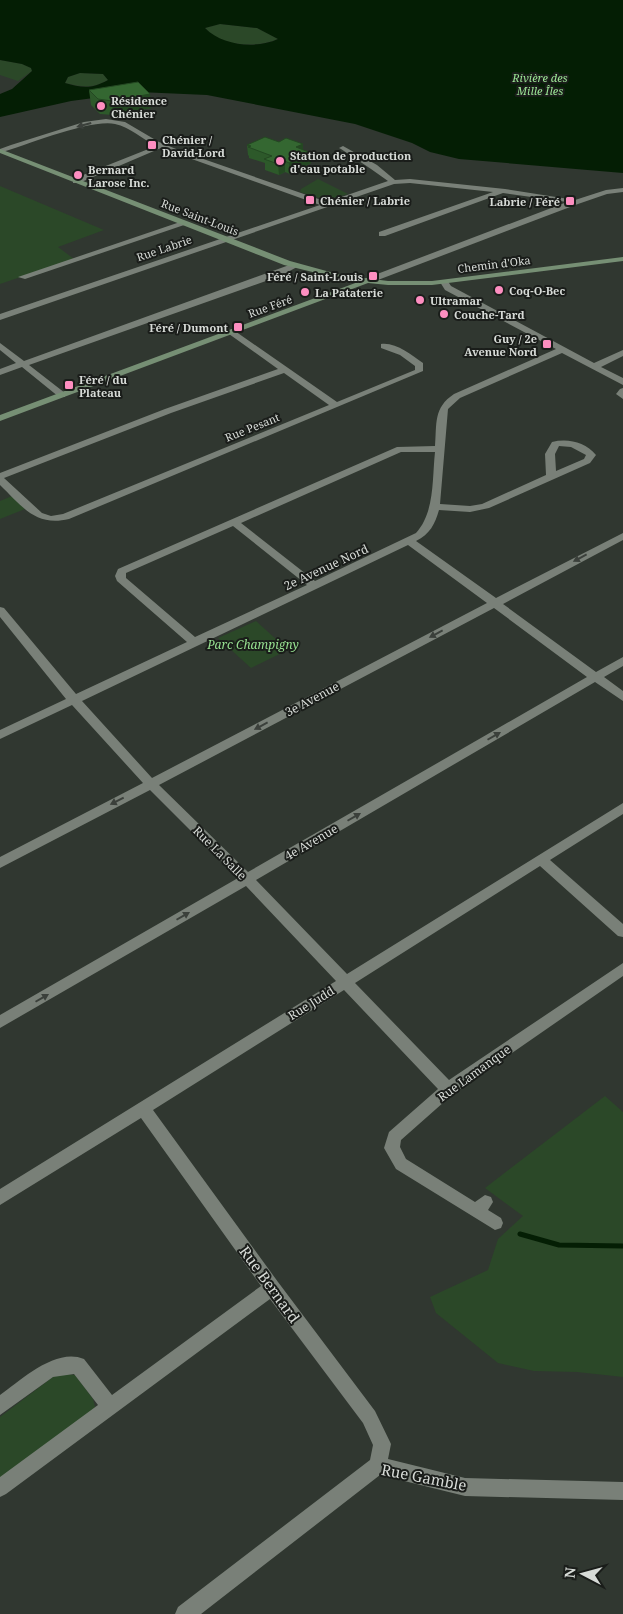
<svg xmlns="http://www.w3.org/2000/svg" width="623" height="1614" font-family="'Noto Serif',serif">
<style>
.green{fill:#2b4828}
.water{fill:#041e04;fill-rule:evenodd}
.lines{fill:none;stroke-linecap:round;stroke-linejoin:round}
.stream{stroke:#041e04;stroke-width:5}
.street{fill:#798078;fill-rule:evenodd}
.secondary{fill:#768f74;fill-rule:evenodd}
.wall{fill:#2d592a}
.shaded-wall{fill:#244822}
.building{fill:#346731;stroke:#244822}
.oneway{fill:#3b403b}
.poi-dot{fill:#fd8ec0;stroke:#1a1d1a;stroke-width:2}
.labels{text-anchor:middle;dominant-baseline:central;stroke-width:4;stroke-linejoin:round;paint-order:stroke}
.far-water-label{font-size:11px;font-style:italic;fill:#9ce596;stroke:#1a1d1a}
.far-poi-label{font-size:11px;font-weight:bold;fill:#d7dbd7;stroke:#1a1d1a;text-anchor:start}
.far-street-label{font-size:11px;fill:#d7dbd7;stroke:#1a1d1a}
.street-label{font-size:12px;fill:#d7dbd7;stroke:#1a1d1a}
.park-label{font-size:12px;font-style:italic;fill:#96df90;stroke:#1a1d1a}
.near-street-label{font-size:15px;fill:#d7dbd7;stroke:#1a1d1a}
</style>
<rect width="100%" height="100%" fill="#303730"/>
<g class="green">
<path d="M 220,24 L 257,28 L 278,39 C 256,48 222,47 205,28 Z"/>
<polygon points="0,60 22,64 31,68 32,71 18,81 0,75"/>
<path d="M 80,73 L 103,74 L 108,80 C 92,89 82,87 65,83 L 68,77 Z"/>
<polygon points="318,179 348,194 326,200 300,192 301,189"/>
<polygon points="0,186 104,230 58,247 74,259 0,284"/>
<polygon points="12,496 25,509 0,519 0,501"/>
<polygon points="256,621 288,650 251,668 218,638"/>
<polygon points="605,1096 623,1112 623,1377 577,1372 534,1371 498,1363 436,1313 430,1297 488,1270 498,1239 523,1216 485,1188"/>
<polygon points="66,1374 75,1375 93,1399 95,1407 88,1417 0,1480 0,1417 53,1377"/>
</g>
<path class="water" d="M 0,0 L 623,0 L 623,173 L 459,159 L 430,152 L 412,143 L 355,124 L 207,95 L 139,92 L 71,101 L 0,117 L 0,94 L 12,89 L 32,71 L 31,68 L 22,64 L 0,60 ZM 220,24 L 257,28 L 278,39 C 257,49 222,46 205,28 ZM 80,73 L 103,74 L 108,80 C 92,89 82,88 65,83 L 68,77 Z"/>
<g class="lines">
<polyline class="stream" points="520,1234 559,1245 623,1246"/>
<g class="street">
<path d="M 106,119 L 125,122 L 159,142 L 186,153 L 327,202 L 388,181 L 371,169 L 341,149 L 339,148 L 343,146 L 377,165 L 395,180 L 410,179 L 505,189 L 575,200 L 606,190 L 623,188 L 623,192 L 607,194 L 578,204 L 370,283 L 364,283 L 364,279 L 567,202 L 503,193 L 385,236 L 379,236 L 379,232 L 493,192 L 410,183 L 394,184 L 0,320 L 0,314 L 320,205 L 161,148 L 79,183 L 73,183 L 73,179 L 156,146 C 142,139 130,127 115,124 C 90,119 27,145 0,153 L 0,149 L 11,145 L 84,122 Z"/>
<polygon points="183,221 190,223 25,279 18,277"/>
<polygon points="292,264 299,266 280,276 29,365 65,393 65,397 59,397 22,367 0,375 0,369 16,363 0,350 0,343 24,361"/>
<path d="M 441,280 L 447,280 L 451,286 L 594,363 L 623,350 L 623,356 L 601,367 L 623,378 L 623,385 L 562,353 L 460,398 L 448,409 L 440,504 L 470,506 L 482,504 L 546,475 L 545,454 L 552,442 C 568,438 585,442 596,455 L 590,463 L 489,508 L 470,512 L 439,510 C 435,524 430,534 416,541 L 496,598 L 623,533 L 623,540 L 503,604 L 596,672 L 623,657 L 623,666 L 604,677 L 623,691 L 623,701 L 595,682 L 256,880 L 347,974 L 623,803 L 623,814 L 550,860 L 623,924 L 623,937 L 618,936 L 540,866 L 355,983 L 449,1080 L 623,963 L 623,976 L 453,1094 L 401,1140 L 400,1147 L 406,1159 L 475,1202 L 485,1195 L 491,1197 L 493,1202 L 488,1210 L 501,1218 L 503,1223 L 501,1228 L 495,1230 L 396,1169 L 384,1148 L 389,1132 L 438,1089 L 344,990 L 153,1110 L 278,1282 L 375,1411 L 391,1444 L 388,1459 L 465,1478 L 623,1482 L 623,1500 L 465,1496 L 380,1475 L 201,1614 L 175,1614 L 178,1607 L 370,1460 L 373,1445 L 363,1423 L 270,1299 L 6,1494 L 0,1497 L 0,1477 L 98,1405 L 74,1374 L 53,1377 L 0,1415 L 0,1395 C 21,1380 56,1347 84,1359 L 112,1395 L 261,1286 L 141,1118 L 0,1205 L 0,1189 L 336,981 L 246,886 L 0,1028 L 0,1015 L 238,878 L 150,790 L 0,868 L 0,857 L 143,783 L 72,705 L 0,739 L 0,730 L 66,699 L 0,617 L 0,607 L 4,608 L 76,694 L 187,642 L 117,581 L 115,576 L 118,569 L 397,447 L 435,446 C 437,424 433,408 454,394 L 556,349 L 445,290 L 440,282 ZM 559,446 L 571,447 L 586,455 L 584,459 L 556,471 L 555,454 ZM 401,452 L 435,452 C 432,479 435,512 416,533 L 315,581 L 241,523 ZM 233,526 L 307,585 L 195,637 L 126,578 L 126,573 ZM 408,545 L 487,603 L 152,778 L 82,701 ZM 494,608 L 587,677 L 248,872 L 159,785 Z"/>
<path d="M 232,329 L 337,402 L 415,370 L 415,366 L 400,355 L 381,348 L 381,344 C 396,342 411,355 423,363 L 423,371 L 69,519 C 35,527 22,506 0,485 L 0,473 L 165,409 L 278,369 L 229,334 L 228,332 ZM 284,373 L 329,405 L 63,514 L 51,516 L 42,513 L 4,478 L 171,413 Z"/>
<polygon points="623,388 623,399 616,394 620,389"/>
</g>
<polygon class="secondary" points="0,149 290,261 341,275 388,281 432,281 623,257 623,261 432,285 388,285 368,283 0,421 0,415 358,282 341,279 284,265 0,153"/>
</g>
<g class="wall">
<polygon points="89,90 150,94 151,108 113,115 100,114 91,105"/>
<polygon points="279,142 303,150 311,163 290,174 285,172 279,175 265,170 265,163 249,158 249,156 248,155 247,145"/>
</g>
<g class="shaded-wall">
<polygon points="150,94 151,108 113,115 112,101"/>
<polygon points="303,144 303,155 296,147"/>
<polygon points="311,153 311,163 290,174 289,163"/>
<polygon points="285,161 285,172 279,175 278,164"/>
</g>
<g class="building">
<polygon points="138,82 150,94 112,101 98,99 89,90"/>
<polygon points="265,137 279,142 286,138 303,144 296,147 311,153 289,163 285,161 278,164 264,159 272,156 248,147 251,146 247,145"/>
</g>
<defs><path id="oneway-solid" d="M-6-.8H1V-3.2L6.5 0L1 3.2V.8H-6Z" transform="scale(1.25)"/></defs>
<g class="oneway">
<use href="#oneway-solid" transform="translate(84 125) rotate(165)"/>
<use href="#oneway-solid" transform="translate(580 558) rotate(152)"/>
<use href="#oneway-solid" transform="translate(436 634) rotate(152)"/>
<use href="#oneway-solid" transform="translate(261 726) rotate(152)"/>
<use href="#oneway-solid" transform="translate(494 736) rotate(-30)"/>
<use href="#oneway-solid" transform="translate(117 801) rotate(153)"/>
<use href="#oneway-solid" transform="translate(354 817) rotate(-30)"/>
<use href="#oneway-solid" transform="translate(183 916) rotate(-30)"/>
<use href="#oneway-solid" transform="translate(42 998) rotate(-30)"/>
</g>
<g class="poi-dot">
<circle cx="101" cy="106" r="5"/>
<rect x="147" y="140" width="10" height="10" rx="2.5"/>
<circle cx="280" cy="161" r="5"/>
<circle cx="78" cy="175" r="5"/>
<rect x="305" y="195" width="10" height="10" rx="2.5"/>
<rect x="565" y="196" width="10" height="10" rx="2.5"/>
<rect x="368" y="271" width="10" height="10" rx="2.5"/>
<circle cx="499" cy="290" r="5"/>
<circle cx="305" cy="292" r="5"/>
<circle cx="420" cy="300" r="5"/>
<circle cx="444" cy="314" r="5"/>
<rect x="233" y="322" width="10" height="10" rx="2.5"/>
<rect x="542" y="339" width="10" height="10" rx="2.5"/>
<rect x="64" y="380" width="10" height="10" rx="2.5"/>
</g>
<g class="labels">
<g class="far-water-label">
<text x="540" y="77">Rivière des<tspan x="540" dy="13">Mille Îles</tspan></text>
</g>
<g class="far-poi-label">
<text x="111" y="100">Résidence<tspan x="111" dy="13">Chénier</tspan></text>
<text x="162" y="139">Chénier /<tspan x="162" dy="13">David-Lord</tspan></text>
<text x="290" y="155">Station de production<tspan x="290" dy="13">d'eau potable</tspan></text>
<text x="88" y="169">Bernard<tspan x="88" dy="13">Larose Inc.</tspan></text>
<text x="320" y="200">Chénier / Labrie</text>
<text x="560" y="201" text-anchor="end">Labrie / Féré</text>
<text x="363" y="276" text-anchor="end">Féré / Saint-Louis</text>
<text x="509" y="290">Coq-O-Bec</text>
<text x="315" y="292">La Pataterie</text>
<text x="430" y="300">Ultramar</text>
<text x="454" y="314">Couche-Tard</text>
<text x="228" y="327" text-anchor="end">Féré / Dumont</text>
<text x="537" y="338" text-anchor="end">Guy / 2e<tspan x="537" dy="13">Avenue Nord</tspan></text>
<text x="79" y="379">Féré / du<tspan x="79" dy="13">Plateau</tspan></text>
</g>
<g class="far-street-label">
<text transform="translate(200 217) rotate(21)">Rue Saint-Louis</text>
<text transform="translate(164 248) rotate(-19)">Rue Labrie</text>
<text transform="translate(494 264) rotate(-7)">Chemin d'Oka</text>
<text transform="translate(270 306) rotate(-20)">Rue Féré</text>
<text transform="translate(252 427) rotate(-22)">Rue Pesant</text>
</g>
<g class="street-label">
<text transform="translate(326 567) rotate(-25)">2e Avenue Nord</text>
<text transform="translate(312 699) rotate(-28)">3e Avenue</text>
<text transform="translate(311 842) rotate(-30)">4e Avenue</text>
<text transform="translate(220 853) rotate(45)">Rue La Salle</text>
<text transform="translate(311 1003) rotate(-32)">Rue Judd</text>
<text transform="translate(474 1073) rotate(-36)">Rue Lamanque</text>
</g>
<g class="park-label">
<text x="253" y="644">Parc Champigny</text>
</g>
<g class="near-street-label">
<text transform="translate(270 1284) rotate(54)">Rue Bernard</text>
<text transform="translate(424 1477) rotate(11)">Rue Gamble</text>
</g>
</g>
<g transform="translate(583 1574) rotate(276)" stroke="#1a1d1a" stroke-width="4" paint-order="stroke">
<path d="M0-4L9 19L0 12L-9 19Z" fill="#d7dbd7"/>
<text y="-8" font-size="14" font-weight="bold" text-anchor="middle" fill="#d7dbd7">N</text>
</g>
</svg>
